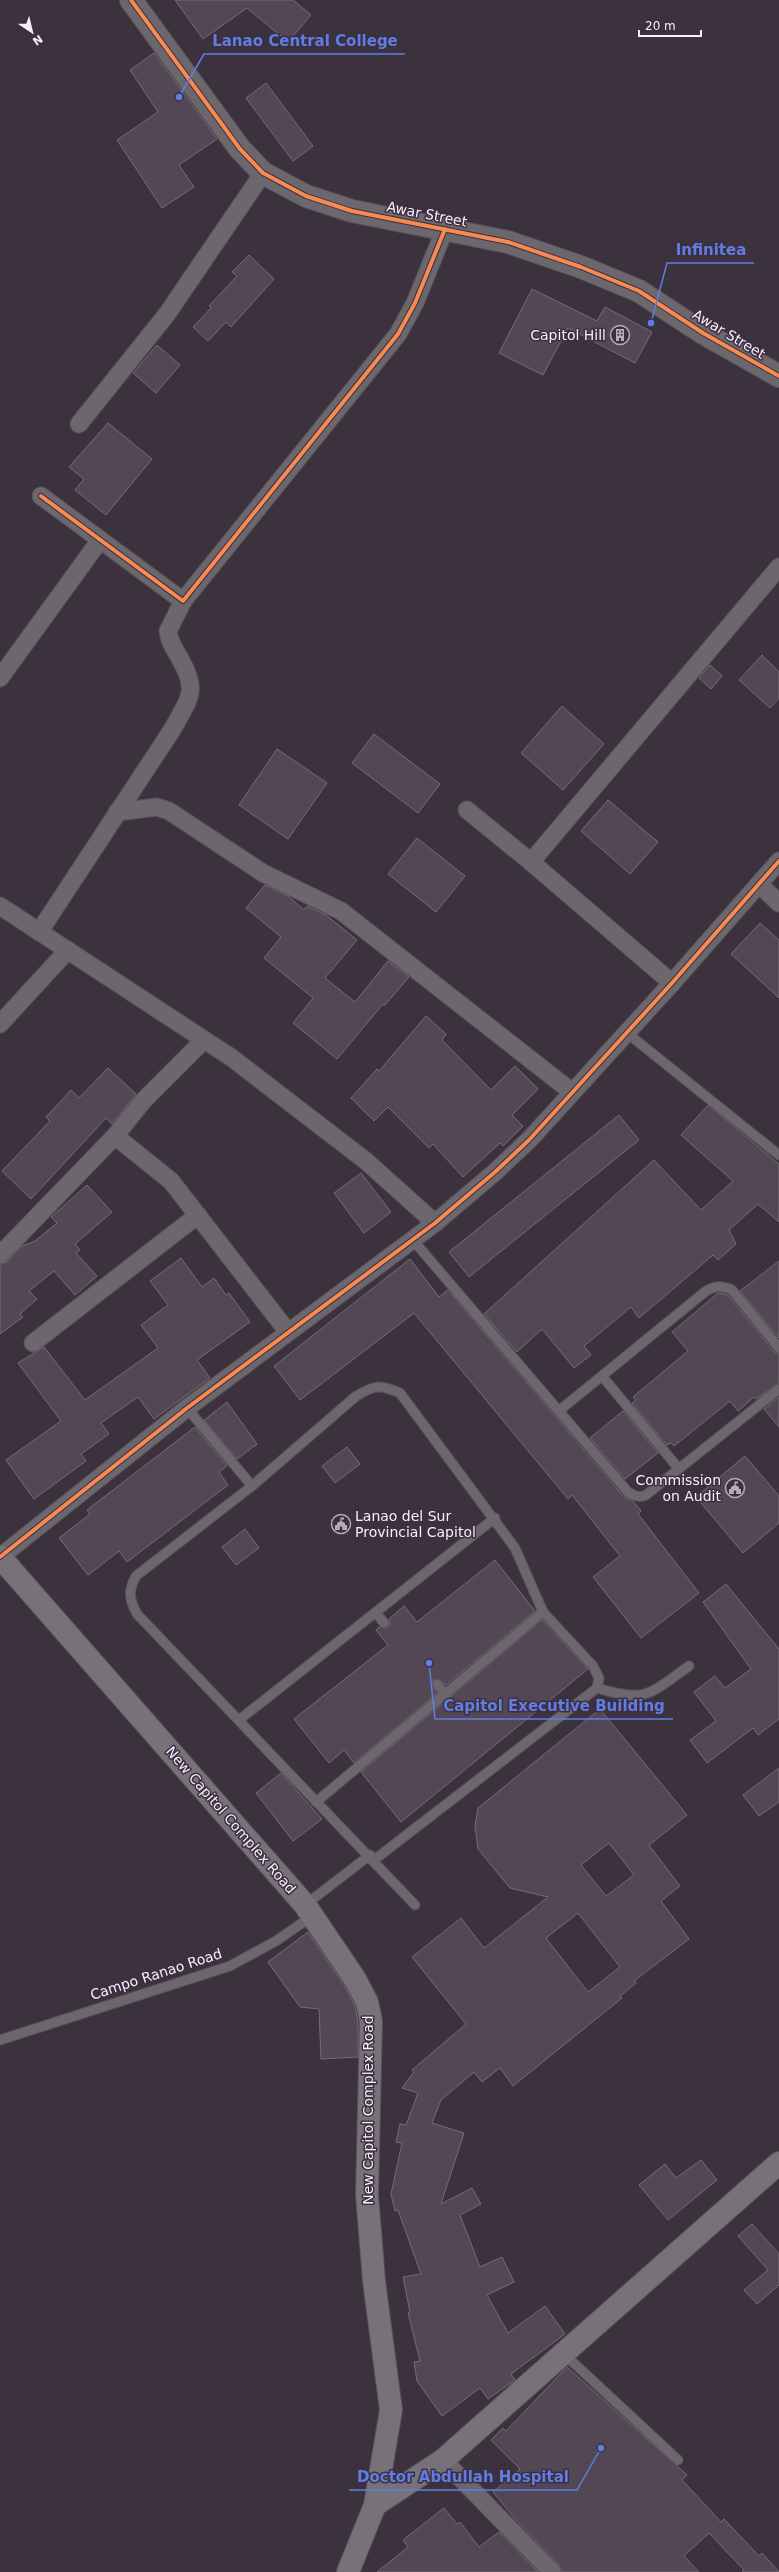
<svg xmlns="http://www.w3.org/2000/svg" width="779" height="2572" font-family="'DejaVu Sans',sans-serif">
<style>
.building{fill:#534755;stroke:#746c76;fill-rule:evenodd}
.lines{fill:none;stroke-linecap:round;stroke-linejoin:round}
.service-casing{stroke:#58515a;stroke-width:11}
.minor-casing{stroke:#58515a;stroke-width:19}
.tertiary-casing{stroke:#58515a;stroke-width:24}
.secondary-casing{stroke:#58515a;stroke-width:24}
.service{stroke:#6b676c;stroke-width:9}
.minor{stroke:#6b676c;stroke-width:17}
.tertiary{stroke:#6b676c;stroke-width:22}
.secondary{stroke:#767277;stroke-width:22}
.cycleway-casing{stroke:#3e2e41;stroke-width:6}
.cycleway{stroke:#f68b52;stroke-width:4}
.labels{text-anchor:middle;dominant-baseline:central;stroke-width:3;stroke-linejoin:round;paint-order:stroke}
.street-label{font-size:14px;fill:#f8eefa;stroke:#3e2e41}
.poi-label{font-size:14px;fill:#f8eefa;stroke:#3e2e41;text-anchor:end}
.leader{fill:none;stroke:#5f7ee2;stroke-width:1.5}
.callout-dot{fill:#5f7ee2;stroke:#3e2e41;stroke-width:1.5}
.callout-label{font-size:15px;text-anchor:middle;font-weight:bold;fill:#5f7ee2;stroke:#3e2e41;stroke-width:3;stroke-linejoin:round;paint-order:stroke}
</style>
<rect width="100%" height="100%" fill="#3b323d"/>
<g class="building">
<polygon points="175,0 293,0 311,15 288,42 247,8 203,39"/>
<polygon points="154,53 217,139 179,165 194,187 162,208 117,140 158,112 130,70"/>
<polygon points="266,83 313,146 293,161 246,98"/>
<polygon points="249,255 274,279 231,327 226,322 208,341 193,327 211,308 209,306 237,276 232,272"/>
<polygon points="532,289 597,321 605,307 652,332 635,363 568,328 543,375 499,353"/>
<polygon points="157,345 180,365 156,393 133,373"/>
<polygon points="108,423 152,459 106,515 75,490 84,479 69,467"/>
<polygon points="762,655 779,672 779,698 770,708 739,680"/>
<polygon points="710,665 722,676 711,689 699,678"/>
<polygon points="562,706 604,744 563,790 521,753"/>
<polygon points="374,734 440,784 418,813 352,763"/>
<polygon points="277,749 327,783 288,839 239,805"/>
<polygon points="608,800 658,842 630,874 581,831"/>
<polygon points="417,838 465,876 436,912 388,874"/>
<polygon points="265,885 288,896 304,910 307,906 326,915 357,940 325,978 355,1002 388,961 409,977 385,1005 383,1004 337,1059 293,1023 313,998 264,958 281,937 246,908"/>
<polygon points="760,923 779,940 779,998 731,954"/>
<polygon points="426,1016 446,1034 442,1040 491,1090 515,1066 538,1089 512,1115 523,1126 503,1146 500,1143 463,1177 433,1144 429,1148 388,1107 374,1121 351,1098 377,1069 379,1071"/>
<polygon points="108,1068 136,1094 112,1124 106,1118 31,1199 2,1171 50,1121 46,1117 71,1090 79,1098"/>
<polygon points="708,1105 779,1164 779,1222 758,1204 729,1230 736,1244 718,1260 713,1255 639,1318 631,1307 584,1346 591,1355 574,1368 542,1329 517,1352 484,1314 654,1160 701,1210 733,1181 681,1135"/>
<polygon points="619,1115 639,1140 469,1277 449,1252"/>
<polygon points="361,1173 391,1212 364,1233 334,1193"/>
<polygon points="87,1185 112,1212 75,1244 80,1250 76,1253 97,1276 75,1295 54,1271 29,1291 37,1299 20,1314 23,1317 0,1334 0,1265 7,1262 22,1246 35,1241 57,1223 51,1217"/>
<polygon points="181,1258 202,1287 214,1278 226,1295 229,1293 250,1322 197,1360 210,1378 154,1419 138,1397 101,1423 109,1434 81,1454 86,1461 34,1499 6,1460 61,1421 18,1363 44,1347 85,1400 158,1348 141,1325 168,1305 150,1281"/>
<polygon points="410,1259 439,1297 448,1290 623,1496 633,1501 641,1511 638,1514 699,1593 641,1638 593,1577 620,1556 572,1495 568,1499 414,1313 300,1400 274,1366"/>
<polygon points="779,1261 779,1338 740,1291"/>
<polygon points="718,1293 728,1295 774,1352 779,1354 779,1383 756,1399 754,1397 738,1411 730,1401 674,1446 671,1443 667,1445 632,1403 636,1400 633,1397 688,1351 672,1332"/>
<polygon points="779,1397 779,1427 764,1409"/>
<polygon points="227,1402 257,1444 237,1459 204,1420"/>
<polygon points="623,1411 658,1453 625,1479 590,1438"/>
<polygon points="195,1427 227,1466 219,1472 228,1485 127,1562 119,1551 88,1575 59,1538 90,1514 87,1510"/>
<polygon points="347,1447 360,1464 335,1483 322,1466"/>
<polygon points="745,1456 779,1496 779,1523 743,1553 696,1497"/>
<polygon points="245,1529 259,1548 236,1565 222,1547"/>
<polygon points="495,1560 535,1611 446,1685 439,1679 433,1680 431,1685 437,1693 354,1763 344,1750 329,1763 294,1719 388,1645 376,1630 379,1627 387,1628 390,1625 389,1619 404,1606 417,1622"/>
<polygon points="726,1584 779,1649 779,1719 758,1735 753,1728 707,1763 690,1740 716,1721 694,1692 715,1676 725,1688 751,1669 703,1602"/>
<polygon points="542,1620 588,1669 401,1822 361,1772"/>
<path d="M 600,1709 L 687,1815 L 649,1845 L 680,1886 L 661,1901 L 689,1939 L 634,1981 L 636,1983 L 620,1996 L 622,1998 L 513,2086 L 500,2068 L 482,2082 L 474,2072 L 441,2100 L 432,2123 L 464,2133 L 441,2204 L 472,2188 L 481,2204 L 460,2215 L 480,2267 L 502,2257 L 514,2282 L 487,2295 L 508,2333 L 545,2306 L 565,2334 L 511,2374 L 515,2380 L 488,2399 L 480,2388 L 442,2416 L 417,2381 L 414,2362 L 420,2361 L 408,2313 L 410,2312 L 403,2277 L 421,2274 L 398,2210 L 395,2211 L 391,2194 L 402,2143 L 396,2142 L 400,2124 L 406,2125 L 418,2093 L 402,2088 L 414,2072 L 412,2070 L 466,2024 L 412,1957 L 461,1918 L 484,1948 L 548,1897 L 510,1888 L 478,1849 L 475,1826 L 478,1808 ZM 609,1843 L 634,1875 L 606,1896 L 581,1865 ZM 578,1913 L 620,1967 L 588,1992 L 546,1938 Z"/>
<polygon points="779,1768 779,1802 759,1816 743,1795"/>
<polygon points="281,1773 322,1819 293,1841 256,1793"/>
<polygon points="308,1932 344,1985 355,2006 358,2022 358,2057 321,2059 319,2009 300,2007 268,1962"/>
<polygon points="701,2160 717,2180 668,2220 639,2185 665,2164 676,2178"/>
<polygon points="752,2224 779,2254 779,2285 757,2304 744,2290 768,2270 738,2236"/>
<polygon points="567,2367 687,2475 682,2480 721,2522 724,2519 759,2556 762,2553 779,2572 742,2572 744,2570 709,2533 684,2556 699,2572 562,2572 559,2565 516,2520 493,2492 520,2469 491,2440 503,2428 506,2431"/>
<polygon points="444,2508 457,2524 460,2522 479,2547 499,2532 538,2572 377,2572 408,2547 403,2540"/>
</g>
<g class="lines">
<defs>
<g id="service">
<polyline points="627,1033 779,1155"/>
<path d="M 412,1239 L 628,1492 C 635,1496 639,1498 646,1495 L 779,1389"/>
<polyline points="602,1376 679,1469"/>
<polyline points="187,1408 252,1486"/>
<path d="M 560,1410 L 706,1291 C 715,1286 721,1285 732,1290 L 779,1348"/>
<polyline points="376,1613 384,1623"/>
<polyline points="437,1684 446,1695"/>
<path d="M 597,1688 C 647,1703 648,1695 689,1666"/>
<polyline points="239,1720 495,1518"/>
<polyline points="316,1802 543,1612"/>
<path d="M 374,1860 L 597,1688 L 599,1678 L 593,1666 L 543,1612 L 515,1548 L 400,1393 C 379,1384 374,1385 355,1397 L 252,1486 L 136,1576 C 128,1591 129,1599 137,1614 L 415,1905"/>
<polyline points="305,1905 370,1855"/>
<polyline points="0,2040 230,1966 276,1941 312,1916"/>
<polyline points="564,2354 678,2460"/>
</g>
<g id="minor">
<polyline points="79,424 167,314 263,173"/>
<polyline points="41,496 183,601 398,334 415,303 445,229"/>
<polyline points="0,678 100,540"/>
<polyline points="467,810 531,862 672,983"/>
<polyline points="117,812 157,807 169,811 263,873 341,911 572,1092"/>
<polyline points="531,862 779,567"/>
<polyline points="759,884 779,903"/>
<polyline points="0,906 232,1058 366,1161 435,1223"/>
<path d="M 39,932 L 172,730 C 190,697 199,691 179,657 C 174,648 169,641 168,631 L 183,601"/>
<polyline points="0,1024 68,950"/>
<polyline points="115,1136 143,1101 204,1040"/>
<polyline points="0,1255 115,1136 171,1181 288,1332"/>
<polyline points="33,1343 198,1215"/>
<polyline points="0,1557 187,1408 435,1223 495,1172 529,1140 672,983 779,861"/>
<polyline points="443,2460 552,2572"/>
</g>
<polyline id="tertiary" points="131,0 240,149 263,173 306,196 352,211 508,242 581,267 639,291 703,333 779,376"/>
<g id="secondary">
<polyline points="0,1557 305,1905 355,1979 367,2002 371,2021 367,2195 374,2281 391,2410 375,2505 348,2572"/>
<polyline points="375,2505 443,2460 779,2163"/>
</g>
</defs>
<use href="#service" class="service-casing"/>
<use href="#minor" class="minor-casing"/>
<use href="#tertiary" class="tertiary-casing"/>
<use href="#secondary" class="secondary-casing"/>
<use href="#service" class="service"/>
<use href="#minor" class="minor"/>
<use href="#tertiary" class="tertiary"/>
<use href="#secondary" class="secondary"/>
<defs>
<g id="cycleway">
<polyline points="131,0 240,149 263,173 306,196 352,211 508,242 581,267 639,291 703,333 779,376"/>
<polyline points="41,496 183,601 398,334 415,303 445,229"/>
<polyline points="0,1557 187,1408 435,1223 495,1172 529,1140 672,983 779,861"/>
</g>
</defs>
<use href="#cycleway" class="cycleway-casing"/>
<use href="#cycleway" class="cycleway"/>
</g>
<defs>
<symbol id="building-ring" viewBox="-11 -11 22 22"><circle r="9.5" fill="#3e2e41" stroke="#b6acb8" stroke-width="1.5"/><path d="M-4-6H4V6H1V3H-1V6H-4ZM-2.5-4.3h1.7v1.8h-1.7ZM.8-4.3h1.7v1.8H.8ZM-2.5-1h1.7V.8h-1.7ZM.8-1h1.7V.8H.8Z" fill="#b6acb8"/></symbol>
<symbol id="civic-ring" viewBox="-11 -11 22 22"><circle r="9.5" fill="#3e2e41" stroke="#b6acb8" stroke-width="1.5"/><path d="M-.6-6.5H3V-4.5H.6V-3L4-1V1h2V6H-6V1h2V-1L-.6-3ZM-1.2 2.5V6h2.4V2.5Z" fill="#b6acb8"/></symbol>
</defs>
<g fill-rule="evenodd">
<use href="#building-ring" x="609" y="324" width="22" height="22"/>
<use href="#civic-ring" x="724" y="1477" width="22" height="22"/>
<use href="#civic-ring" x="330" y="1513" width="22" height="22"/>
</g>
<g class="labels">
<g class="street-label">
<text transform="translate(427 214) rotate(11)">Awar Street</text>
<text transform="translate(729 334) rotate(31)">Awar Street</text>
<text transform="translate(231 1820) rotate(49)">New Capitol Complex Road</text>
<text transform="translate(156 1974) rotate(-18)">Campo Ranao Road</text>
<text transform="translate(368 2110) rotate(-90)">New Capitol Complex Road</text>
</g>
<g class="poi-label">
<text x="606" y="335">Capitol Hill</text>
<text x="721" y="1480">Commission<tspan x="721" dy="16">on Audit</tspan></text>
<text x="355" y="1516" text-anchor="start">Lanao del Sur<tspan x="355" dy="16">Provincial Capitol</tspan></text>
</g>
</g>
<path class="leader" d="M179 97L204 54H405M651 323L667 263H754M429 1663L435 1719H673M601 2448L577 2490H349"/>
<g class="callout-dot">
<circle cx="179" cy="97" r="4"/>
<circle cx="651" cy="323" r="4"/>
<circle cx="429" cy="1663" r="4"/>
<circle cx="601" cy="2448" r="4"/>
</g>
<g class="callout-label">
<text x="305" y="46">Lanao Central College</text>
<text x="711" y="255">Infinitea</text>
<text x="554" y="1711">Capitol Executive Building</text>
<text x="463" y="2482">Doctor Abdullah Hospital</text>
</g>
<g transform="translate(32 32) rotate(145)" stroke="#3e2e41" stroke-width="3" paint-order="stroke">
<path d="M0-3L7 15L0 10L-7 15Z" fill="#f8eefa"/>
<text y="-6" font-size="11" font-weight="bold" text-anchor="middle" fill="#f8eefa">N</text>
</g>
<path d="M639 30v6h62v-6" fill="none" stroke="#f8eefa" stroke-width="2"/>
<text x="645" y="30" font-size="12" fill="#f8eefa" stroke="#3e2e41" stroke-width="3" paint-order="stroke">20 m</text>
</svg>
